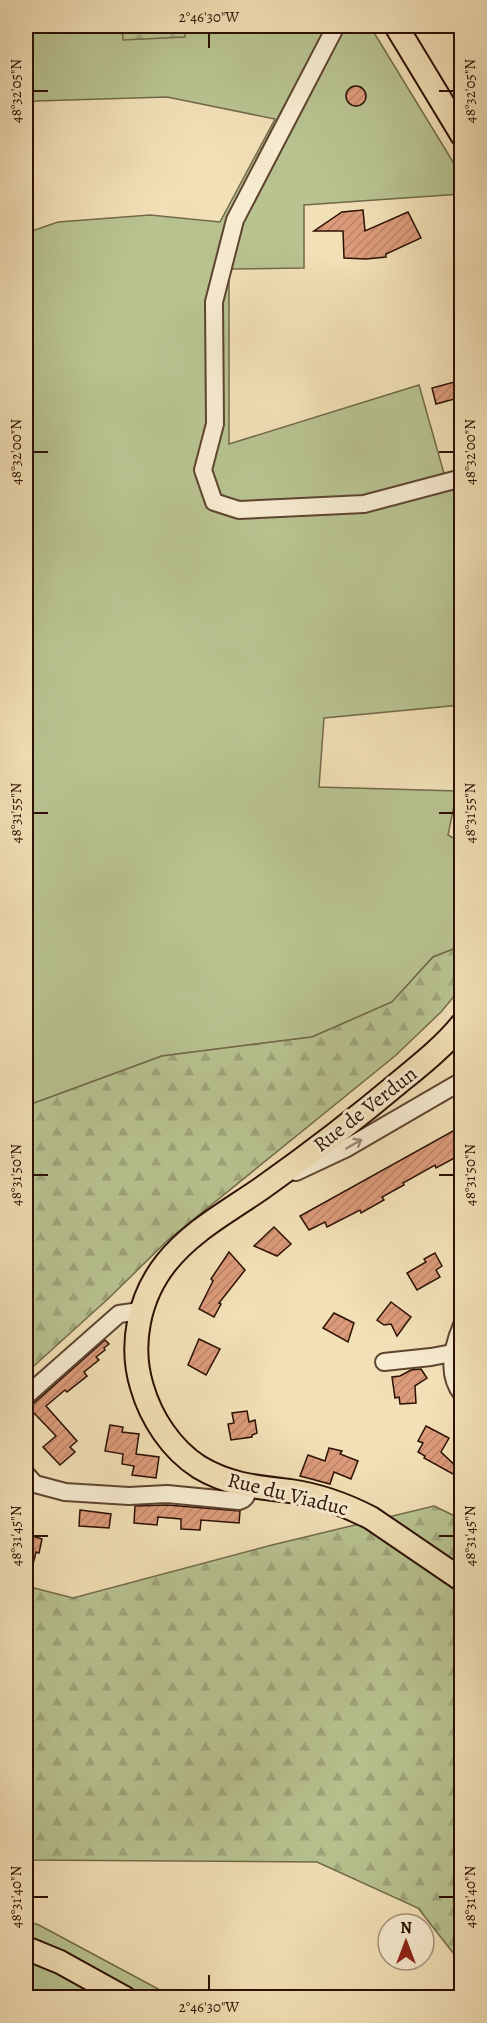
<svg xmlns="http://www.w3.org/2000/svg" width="487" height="2023" font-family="Alegreya,serif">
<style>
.grass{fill:#b8c390;stroke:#726a4a;stroke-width:1.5}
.forest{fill:url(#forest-firs);stroke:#726a4a;stroke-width:1.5}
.building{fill:url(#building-hatch);stroke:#2c1004;stroke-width:1.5}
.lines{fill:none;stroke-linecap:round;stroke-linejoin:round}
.minor-casing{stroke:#5e4430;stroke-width:20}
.major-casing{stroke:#2c1004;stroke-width:26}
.minor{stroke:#f7ebd0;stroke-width:16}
.major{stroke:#f2e0b6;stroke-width:22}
.oneway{stroke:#9c8874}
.ticks{fill:none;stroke:#2c1004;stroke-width:2}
.labels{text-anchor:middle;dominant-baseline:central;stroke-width:6;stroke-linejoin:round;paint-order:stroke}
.street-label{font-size:21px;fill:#2c1004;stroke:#f7ebd0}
.neatline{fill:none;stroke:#2c1004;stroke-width:2}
.ticks-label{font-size:15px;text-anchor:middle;fill:#2c1004}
</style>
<defs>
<pattern id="forest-firs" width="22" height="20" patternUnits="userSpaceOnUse" patternTransform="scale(1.5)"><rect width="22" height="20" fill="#b8c390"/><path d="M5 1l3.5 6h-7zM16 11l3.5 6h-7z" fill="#9ea67b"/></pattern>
<pattern id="building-hatch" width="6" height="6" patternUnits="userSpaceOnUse" patternTransform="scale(1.5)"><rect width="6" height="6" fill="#dc9b7a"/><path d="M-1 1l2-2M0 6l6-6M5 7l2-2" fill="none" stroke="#bd8468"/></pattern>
</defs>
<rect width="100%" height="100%" fill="#f2e0b6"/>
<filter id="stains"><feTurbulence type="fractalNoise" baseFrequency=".00333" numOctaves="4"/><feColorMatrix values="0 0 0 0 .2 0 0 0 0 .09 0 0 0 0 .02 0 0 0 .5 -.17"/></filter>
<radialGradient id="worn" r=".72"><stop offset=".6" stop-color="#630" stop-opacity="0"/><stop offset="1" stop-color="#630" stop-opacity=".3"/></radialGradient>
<g class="grass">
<polygon points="26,26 370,26 461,175 461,194 304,205 304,268 229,269 229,444 419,385 445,477 461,471 461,705 324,718 319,787 457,791 448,835 461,842 461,946 433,957 392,1002 312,1037 162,1056 26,1106 26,233 58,222 150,215 220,222 275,119 167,97 36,101 26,104"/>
<polygon points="26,1921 39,1925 173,1997 26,1997"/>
</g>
<g class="forest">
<polygon points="122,26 185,26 185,37 123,40"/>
<polygon points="461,946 461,988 441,1012 395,1056 168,1240 109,1298 26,1373 26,1106 162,1056 312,1037 392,1002 433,957"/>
<polygon points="434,1506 461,1519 461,1963 418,1908 317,1862 26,1860 26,1586 73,1598 272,1545"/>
</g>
<g class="building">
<circle cx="356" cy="96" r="10"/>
<polygon points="363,210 365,231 408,212 421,238 386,254 386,257 366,259 344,258 343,231 314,231 342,212"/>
<polygon points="462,380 462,397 436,404 432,388"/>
<polygon points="462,1126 462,1154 436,1168 435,1165 403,1183 404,1185 382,1197 384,1200 361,1213 360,1210 327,1227 325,1222 309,1230 300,1216"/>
<polygon points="274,1227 291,1244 277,1256 254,1246"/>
<polygon points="229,1252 245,1270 219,1303 221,1304 214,1317 199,1309 213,1281 211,1279"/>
<polygon points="435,1253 442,1266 436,1270 440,1277 417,1290 407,1273 426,1262 424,1259"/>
<polygon points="391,1302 411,1317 397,1336 391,1324 384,1325 377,1320"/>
<polygon points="334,1313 354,1323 348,1342 323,1328"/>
<polygon points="199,1339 220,1349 206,1375 188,1365"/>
<polygon points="105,1340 109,1344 104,1348 105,1350 96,1357 99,1360 84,1372 87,1376 67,1392 65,1390 46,1406 77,1441 70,1447 75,1452 60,1465 43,1447 56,1436 33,1412 26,1418 26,1406 33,1404"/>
<polygon points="421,1369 427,1378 415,1386 416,1403 400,1404 399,1397 395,1398 392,1377 400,1376 411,1370"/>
<polygon points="247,1411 249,1422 255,1420 257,1433 252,1435 252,1437 231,1440 228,1424 234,1423 232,1413"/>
<polygon points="110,1425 123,1427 122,1432 139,1434 136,1454 159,1457 156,1478 132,1475 134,1466 122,1464 123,1454 105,1451"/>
<polygon points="426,1426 449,1438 441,1452 462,1472 462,1479 424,1458 425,1456 418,1452 423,1443 418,1441"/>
<polygon points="329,1448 342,1451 340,1454 358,1461 351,1479 334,1472 330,1484 300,1476 308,1455 325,1461"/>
<polygon points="167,1505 240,1511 239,1523 201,1520 200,1530 181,1529 181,1519 158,1517 157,1525 134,1523 135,1506"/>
<polygon points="80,1510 111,1514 109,1528 79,1526"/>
<polygon points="26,1534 42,1539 39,1553 36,1552 30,1576 26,1576"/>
</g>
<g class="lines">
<defs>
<g id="minor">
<polyline points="336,26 235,220 214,302 215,424 203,470 214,502 239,510 364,504 462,478"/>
<polyline points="296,1172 345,1149 462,1081"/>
<path d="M 462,1325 C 453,1346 446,1374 462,1394"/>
<polyline points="384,1362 431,1357 452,1353"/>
<polyline points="26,1396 119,1314 140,1311"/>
<path d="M 26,1474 L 35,1484 L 65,1492 L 129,1496 L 167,1494 L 239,1501 C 247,1499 247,1494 248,1487"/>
</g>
<g id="major">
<polyline points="396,26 462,135"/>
<path d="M 462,1024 C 445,1045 423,1063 402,1080 C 357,1118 310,1154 262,1188 C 229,1211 191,1231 166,1263 C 139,1297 129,1345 142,1387 C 151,1418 171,1449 199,1467 C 229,1485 256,1487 290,1491 C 318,1495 346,1505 371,1518 L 462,1580"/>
<polyline points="26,1948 60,1962 125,1998"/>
</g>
</defs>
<use href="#minor" class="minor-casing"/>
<use href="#major" class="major-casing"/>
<use href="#minor" class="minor"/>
<use href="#major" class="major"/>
</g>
<defs><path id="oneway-shaft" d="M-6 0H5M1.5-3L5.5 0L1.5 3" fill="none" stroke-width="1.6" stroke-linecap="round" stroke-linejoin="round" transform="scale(1.5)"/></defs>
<use class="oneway" href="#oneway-shaft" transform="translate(354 1144) rotate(-30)"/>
<path class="ticks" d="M 209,33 L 209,48M 33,91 L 48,91M 439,91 L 454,91M 33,452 L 48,452M 439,452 L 454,452M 33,813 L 48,813M 439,813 L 454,813M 33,1175 L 48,1175M 439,1175 L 454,1175M 33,1536 L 48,1536M 439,1536 L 454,1536M 33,1897 L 48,1897M 439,1897 L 454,1897M 209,1975 L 209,1990"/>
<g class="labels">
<g class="street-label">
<text transform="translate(365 1109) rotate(-38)">Rue de Verdun</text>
<text transform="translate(288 1494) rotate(14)">Rue du Viaduc</text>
</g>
</g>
<rect width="487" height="2023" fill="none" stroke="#f2e0b6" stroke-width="66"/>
<g transform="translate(406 1942)"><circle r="28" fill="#f7ebd0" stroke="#a6937e" stroke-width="1.5"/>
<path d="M0-4.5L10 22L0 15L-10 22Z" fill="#8f2418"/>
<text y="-9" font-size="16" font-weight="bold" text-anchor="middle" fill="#2c1004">N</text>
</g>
<rect x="33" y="33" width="421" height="1957" class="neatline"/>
<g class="ticks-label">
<text x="209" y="22">2°46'30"W</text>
<text transform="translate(16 91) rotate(-90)" y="5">48°32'05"N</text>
<text transform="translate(470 91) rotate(-90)" y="5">48°32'05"N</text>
<text transform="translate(16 452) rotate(-90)" y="5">48°32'00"N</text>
<text transform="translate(470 452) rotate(-90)" y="5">48°32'00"N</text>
<text transform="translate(16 813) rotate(-90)" y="5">48°31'55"N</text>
<text transform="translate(470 813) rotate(-90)" y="5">48°31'55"N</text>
<text transform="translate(16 1175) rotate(-90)" y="5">48°31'50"N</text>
<text transform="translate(470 1175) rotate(-90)" y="5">48°31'50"N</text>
<text transform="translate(16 1536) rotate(-90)" y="5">48°31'45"N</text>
<text transform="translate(470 1536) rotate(-90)" y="5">48°31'45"N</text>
<text transform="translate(16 1897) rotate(-90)" y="5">48°31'40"N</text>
<text transform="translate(470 1897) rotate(-90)" y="5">48°31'40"N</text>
<text x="209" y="2012">2°46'30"W</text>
</g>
<rect width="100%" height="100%" filter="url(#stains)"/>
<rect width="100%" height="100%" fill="url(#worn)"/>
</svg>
